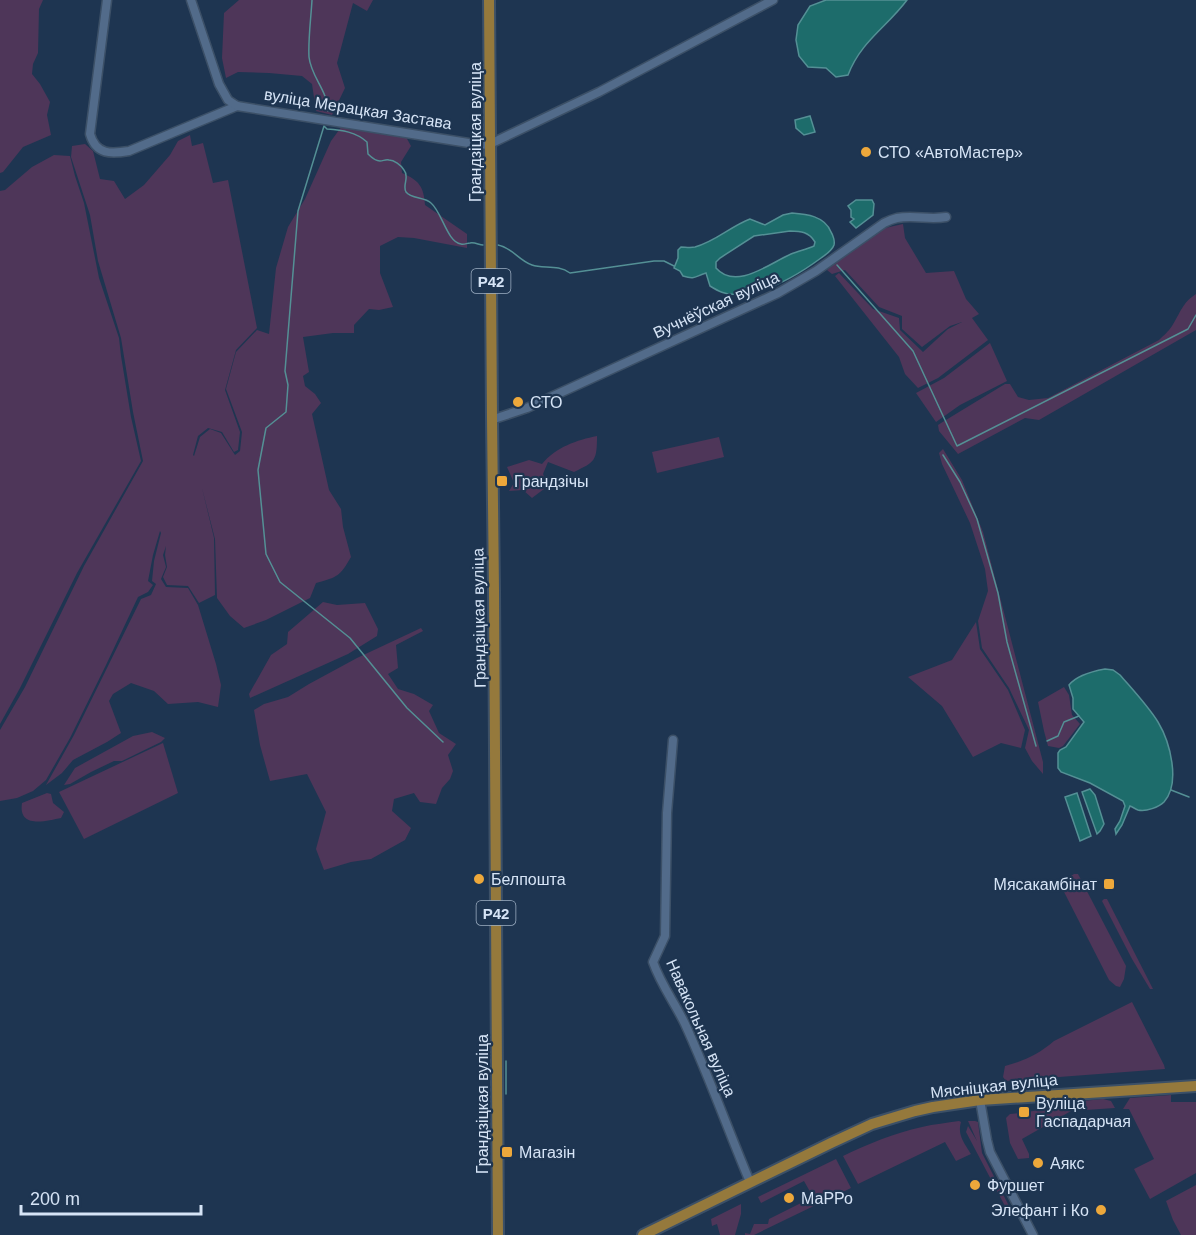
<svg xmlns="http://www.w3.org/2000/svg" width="1196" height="1235" font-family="Helvetica,sans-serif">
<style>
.green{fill:#4e3659}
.water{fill:#1d6c6b;stroke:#549095;stroke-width:1.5;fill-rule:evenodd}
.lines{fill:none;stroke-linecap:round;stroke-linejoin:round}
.stream{stroke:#549095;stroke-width:1.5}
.minor-casing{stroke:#3c5067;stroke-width:11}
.major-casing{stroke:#3c5067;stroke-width:14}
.minor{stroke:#526b8a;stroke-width:8}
.major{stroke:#95793c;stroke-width:10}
.poi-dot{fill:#eda83b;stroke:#1e3551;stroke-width:2}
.labels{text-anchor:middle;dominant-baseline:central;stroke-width:4.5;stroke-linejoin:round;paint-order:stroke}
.shield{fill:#1e3551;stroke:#9fb0c4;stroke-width:1.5}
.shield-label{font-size:15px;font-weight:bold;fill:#d6e4f6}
.street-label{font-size:16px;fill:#d6e4f6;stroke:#1e3551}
.poi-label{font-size:16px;fill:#d6e4f6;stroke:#1e3551;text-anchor:start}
</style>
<rect width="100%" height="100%" fill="#1e3551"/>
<g class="green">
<polygon points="0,0 43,0 39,9 38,53 33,64 32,74 40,84 50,102 47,115 51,135 23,147 3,172 0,173"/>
<polygon points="239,0 373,0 367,11 353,3 337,63 345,88 332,115 316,111 312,84 302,76 269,73 238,72 226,78 222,58 224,13"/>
<path d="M 342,126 L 406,137 L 411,146 L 401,162 L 402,173 C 419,180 424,187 425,205 L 467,234 L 467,248 L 414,238 L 398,237 L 380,246 L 380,273 L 393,307 L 379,310 L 369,309 L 354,325 L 354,333 L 333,333 L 303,337 L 309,372 L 303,376 L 305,386 L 315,394 L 321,403 L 312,414 L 329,490 L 341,509 L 343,527 L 351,557 C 340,576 338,577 316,583 L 310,598 L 266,620 L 244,628 L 230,616 L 217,598 L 215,539 L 202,488 L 214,538 L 215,595 L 199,603 L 188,586 L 167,585 L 163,577 L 167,567 L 165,555 L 166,546 L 163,555 L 166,567 L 161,579 L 166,587 L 188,588 L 198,605 L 216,664 L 221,685 L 218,707 L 198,702 L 168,704 L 154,691 L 131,683 L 113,694 L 109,701 L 121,733 L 107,742 L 73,760 L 62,773 L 46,785 L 74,735 L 141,599 L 151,595 L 156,584 L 152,581 L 154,561 L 161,533 L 160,531 L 153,555 L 148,581 L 153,585 L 148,592 L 138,597 L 106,665 L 70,738 L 46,780 L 33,791 L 17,798 L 0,801 L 0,730 L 25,687 L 84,566 L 143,461 L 133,412 L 121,338 L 98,261 L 90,215 L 71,157 L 72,146 L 85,144 L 93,151 L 100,179 L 114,181 L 125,199 L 144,185 L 170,155 L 178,141 L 190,135 L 192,146 L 203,143 L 213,183 L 228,180 L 257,328 L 236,350 L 225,390 L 240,432 L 238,450 L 234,452 L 222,432 L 208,428 L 198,436 L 193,455 L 194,456 L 200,437 L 210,429 L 221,433 L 235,455 L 240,451 L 242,432 L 226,389 L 236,352 L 257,330 L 269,334 L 276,268 L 288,227 L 305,199 L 331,141 Z"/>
<polygon points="54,155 70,156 75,176 84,203 99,278 119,338 121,356 131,417 141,461 77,573 20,688 0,724 0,191 5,190 32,167"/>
<polygon points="903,224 905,238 926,273 954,271 966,299 979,314 972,318 988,340 938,378 918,388 905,374 899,357 835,276 839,273 873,309 899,318 900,330 923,352 948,329 962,322 950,326 922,347 902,329 902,316 879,307 845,270 832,274 827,270 840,259 885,228"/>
<path d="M 1196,294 L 1196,330 L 1039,420 L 1025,418 L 958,454 L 939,431 L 938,425 L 941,423 L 1005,384 L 1010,384 L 1018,397 L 1029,400 L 1048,398 L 1159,340 C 1163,336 1169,331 1172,326 C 1181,312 1182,303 1196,294 Z"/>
<polygon points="990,343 1007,381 960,405 936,422 916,393 944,378"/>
<path d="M 597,436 C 597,461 595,462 574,472 L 548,462 L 543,474 L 548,486 L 532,498 L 523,490 L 509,491 L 514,483 L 507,467 L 529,460 L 542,464 C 556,447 577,440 597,436 Z"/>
<polygon points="719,437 724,457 657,473 652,452"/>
<polygon points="943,449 962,480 983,532 1043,762 1043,774 1032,761 1025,748 1029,730 1009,688 982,648 978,621 988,591 985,569 970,523 942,464 939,453"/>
<polygon points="323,602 337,605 365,603 378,629 377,636 348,654 250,698 249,694 271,655 287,644 288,632"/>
<polygon points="976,622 980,649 1008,690 1025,730 1021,748 1001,743 973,757 942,706 908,677 952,660"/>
<polygon points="421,628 423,631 396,645 398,668 388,674 398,689 414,694 433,705 429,711 439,733 456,744 448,755 453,771 450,779 442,788 436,804 420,802 414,793 394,799 392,811 411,828 405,840 371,859 351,862 324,870 316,849 326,812 307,774 270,781 260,745 254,710 264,704 288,697 309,684 357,658"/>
<polygon points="1064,687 1069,695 1072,715 1080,724 1063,746 1059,748 1048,746 1044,731 1038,702"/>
<polygon points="152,732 165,738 161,742 122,761 114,761 91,772 70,784 64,785 75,768 133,736"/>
<polygon points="163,743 178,793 84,839 59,792"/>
<path d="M 47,793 L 51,794 L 53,803 L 64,812 L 61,818 C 46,821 18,829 22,803 Z"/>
<polygon points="1074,874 1078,874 1126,966 1124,979 1120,987 1116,986 1109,980 1061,886 1062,882"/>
<polygon points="1104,899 1107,899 1153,989 1150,989 1132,959 1102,901"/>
<path d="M 1132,1002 L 1164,1065 L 1165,1069 L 1006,1081 L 1003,1077 L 1005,1066 C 1024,1061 1039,1054 1054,1041 Z"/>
<polygon points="1171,1095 1171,1102 1196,1102 1196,1173 1150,1199 1134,1169 1154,1159 1129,1109 1123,1109 1130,1098"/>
<polygon points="1103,1099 1111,1101 1115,1108 1071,1111 1022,1139 1029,1154 1029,1158 1018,1159 1010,1143 1006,1118 1010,1114 1020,1113 1021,1116 1027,1115 1027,1112 1039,1110 1041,1106 1052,1104"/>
<path d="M 959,1121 L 961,1122 C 957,1135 965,1144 971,1154 L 956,1161 L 945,1142 L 858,1184 L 843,1156 C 868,1144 894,1133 922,1127 C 934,1124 947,1123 959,1121 Z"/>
<polygon points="968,1121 975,1121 978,1122 982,1153 1010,1208 1009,1209 1006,1208 966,1132 968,1126 977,1141"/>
<polygon points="836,1159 851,1188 754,1235 745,1235 745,1233 750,1234 754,1224 768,1224 769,1219 813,1197 804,1181 761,1203 758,1197"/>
<polygon points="1196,1185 1196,1235 1181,1235 1173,1220 1166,1201"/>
<polygon points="741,1204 741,1214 735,1235 720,1235 717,1224 712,1226 711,1219"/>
</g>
<g class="water">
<path d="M 826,0 L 907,0 C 887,27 861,41 848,75 L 836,77 L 826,68 L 808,67 L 799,56 L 796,40 L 798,25 L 810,6 Z"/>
<polygon points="810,116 815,132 804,135 796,128 795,120"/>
<polygon points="856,200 872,200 874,204 873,215 856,228 850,222 854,219 851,217 851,210 848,206"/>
<path d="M 792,213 C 806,214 825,216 831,232 C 833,235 835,241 834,245 C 832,251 825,255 821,258 C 798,275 765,294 736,294 C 725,295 718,291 710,286 L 706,273 C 695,276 696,280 683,276 L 680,271 L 674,268 L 678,258 L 678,250 L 681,247 C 685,247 690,248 695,247 C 715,242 731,226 750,219 L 765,225 L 783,215 ZM 790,231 C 801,231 809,232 815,242 L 814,246 C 807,249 799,251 791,254 C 770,263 736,291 716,268 L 716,262 L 720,258 L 754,236 Z"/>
<path d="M 1105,669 L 1113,670 L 1120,675 C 1133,690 1148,706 1158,722 C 1170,742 1181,783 1164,802 C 1159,807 1146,812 1138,810 C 1135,809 1133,807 1130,806 L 1122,825 L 1116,834 L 1115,829 L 1120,821 L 1125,806 L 1123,801 L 1090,783 L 1061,772 L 1058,768 L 1058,753 L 1060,750 L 1066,747 L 1084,722 L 1073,709 L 1073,698 L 1069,685 C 1076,676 1094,671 1105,669 Z"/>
<polygon points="1090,789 1095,795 1104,824 1100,831 1097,834 1082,792"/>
<polygon points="1077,793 1091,836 1080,841 1065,797"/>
</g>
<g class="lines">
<g class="stream">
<path d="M 312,0 C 311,18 308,40 309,57 C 311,77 328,91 328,111"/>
<path d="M 498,245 C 513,248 518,260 532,265 C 543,269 558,264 570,273 L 654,261 L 664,261 L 674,266"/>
<polyline points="837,265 913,351 957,446 1188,329 1196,315"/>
<polyline points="943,455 960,482 977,519 998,593 1007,642 1036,746"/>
<polyline points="1047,741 1058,736 1064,722 1079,716"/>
<path d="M 443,742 L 407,708 L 350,638 L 280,582 L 266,554 L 258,470 L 266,428 L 286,412 L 288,385 L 285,371 L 298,211 L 324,126 L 327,129 C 342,130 356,132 367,142 L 368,154 C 371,157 375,161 380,161 C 383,161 386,159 389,160 C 394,160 401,165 404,170 C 410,177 402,185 406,192 C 411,199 425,197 431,203 C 442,212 447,242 461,244 C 464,245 467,243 470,243 C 475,242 479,245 483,245"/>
<polyline points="1171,790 1189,797"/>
<polyline points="506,1061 506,1094"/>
</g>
<defs>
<g id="minor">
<path d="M 107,0 L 90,134 C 96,155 111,154 129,151 L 237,106"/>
<polyline points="191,0 219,84 228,100 237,106 481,145 490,144 599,92 773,0"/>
<path d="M 492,418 L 497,418 L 527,408 L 778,293 L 816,271 L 884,223 C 888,221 893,219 897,218 C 914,215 930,220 946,217"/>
<path d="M 673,740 L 667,813 L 665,936 L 653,962 C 661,985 675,1003 685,1024 C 709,1076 728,1130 750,1182"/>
<polyline points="980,1100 987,1140 990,1152 1033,1235"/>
</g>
<g id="major">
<polyline points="489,0 492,418 494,590 498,1235"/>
<polyline points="643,1235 831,1143 872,1124 915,1111 933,1107 980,1100 1196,1086"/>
</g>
</defs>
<use href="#minor" class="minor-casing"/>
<use href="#major" class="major-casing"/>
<use href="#minor" class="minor"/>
<use href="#major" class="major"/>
</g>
<g class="poi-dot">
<circle cx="866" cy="152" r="6"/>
<circle cx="518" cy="402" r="6"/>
<rect x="496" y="475" width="12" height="12" rx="3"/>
<circle cx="479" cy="879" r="6"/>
<rect x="1103" y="878" width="12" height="12" rx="3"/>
<rect x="1018" y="1106" width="12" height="12" rx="3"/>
<rect x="501" y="1146" width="12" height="12" rx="3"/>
<circle cx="1038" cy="1163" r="6"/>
<circle cx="975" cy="1185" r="6"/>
<circle cx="789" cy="1198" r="6"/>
<circle cx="1101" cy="1210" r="6"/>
</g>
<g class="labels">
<g class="shield">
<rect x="471.5" y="269" width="39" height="24" rx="4.5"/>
<rect x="476.5" y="901" width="39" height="24" rx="4.5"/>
</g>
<g class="shield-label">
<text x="491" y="281">Р42</text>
<text x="496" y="913">Р42</text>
</g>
<g class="street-label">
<text transform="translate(358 109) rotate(9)">вуліца Мерацкая Застава</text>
<text transform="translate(475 132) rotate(-90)">Грандзіцкая вуліца</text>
<text transform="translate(716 305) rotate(-25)">Вучнёўская вуліца</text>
<text transform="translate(479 618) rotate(-91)">Грандзіцкая вуліца</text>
<text transform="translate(701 1028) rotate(66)">Навакольная вуліца</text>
<text transform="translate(994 1086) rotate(-6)">Мясніцкая вуліца</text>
<text transform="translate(482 1104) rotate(-90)">Грандзіцкая вуліца</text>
</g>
<g class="poi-label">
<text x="878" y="152">СТО «АвтоМастер»</text>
<text x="530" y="402">СТО</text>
<text x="514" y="481">Грандзічы</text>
<text x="491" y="879">Белпошта</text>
<text x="1097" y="884" text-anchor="end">Мясакамбінат</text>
<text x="1036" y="1103">Вуліца<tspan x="1036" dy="18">Гаспадарчая</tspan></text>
<text x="519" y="1152">Магазін</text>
<text x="1050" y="1163">Аякс</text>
<text x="987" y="1185">Фуршет</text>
<text x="801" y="1198">МаРРо</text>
<text x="1089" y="1210" text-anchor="end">Элефант і Ко</text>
</g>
</g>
<path d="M21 1205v9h180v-9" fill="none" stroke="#d6e4f6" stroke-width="3"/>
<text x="30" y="1205" font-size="18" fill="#d6e4f6" stroke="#1e3551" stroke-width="4.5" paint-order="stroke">200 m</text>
</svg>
